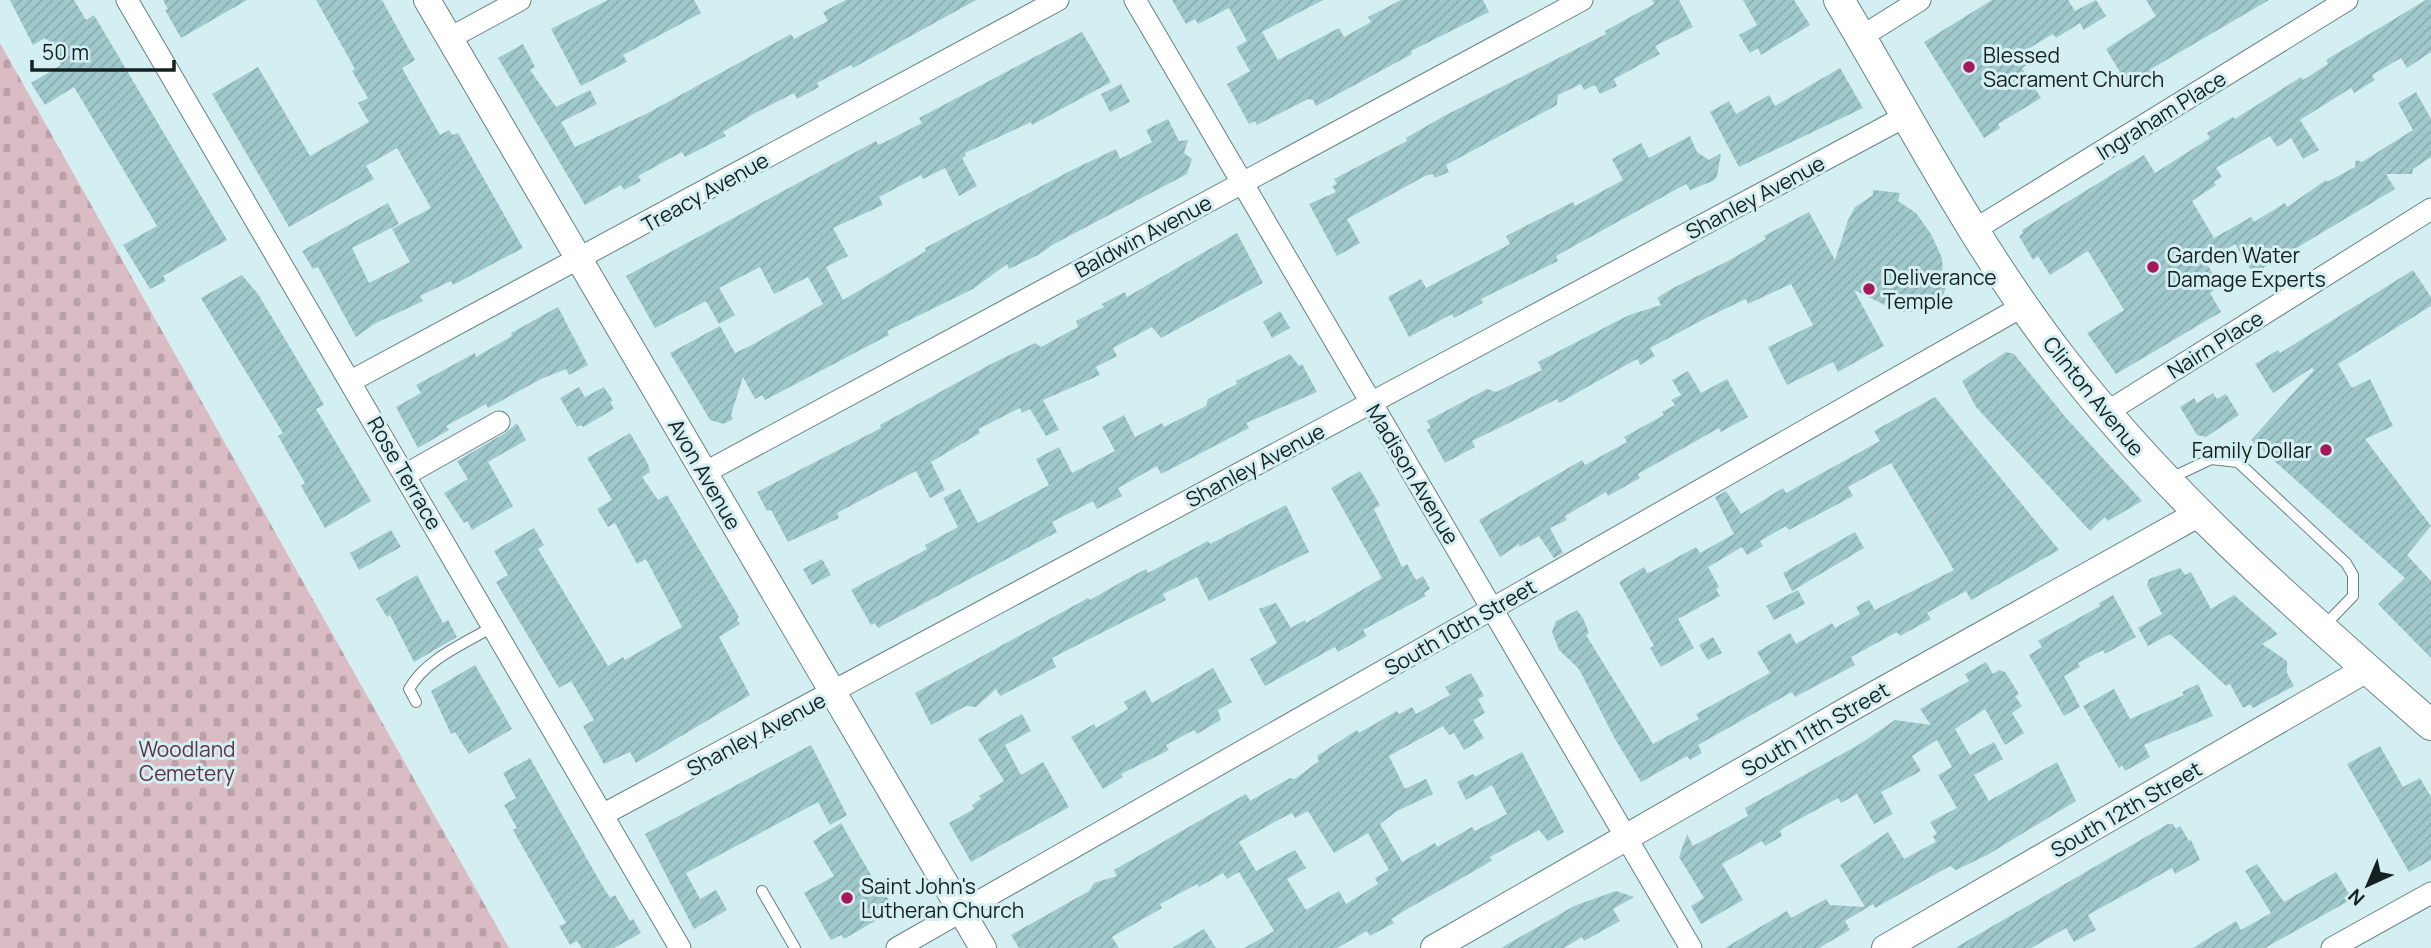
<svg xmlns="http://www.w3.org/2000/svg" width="2431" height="948" font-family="Manrope,sans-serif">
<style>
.cemetery{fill:url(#cemetery-stones)}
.building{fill:url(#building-hatch);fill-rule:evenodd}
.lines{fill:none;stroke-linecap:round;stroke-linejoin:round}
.service-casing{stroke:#688184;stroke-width:12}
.minor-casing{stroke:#688184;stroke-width:23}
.tertiary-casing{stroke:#688184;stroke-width:28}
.secondary-casing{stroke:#688184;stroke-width:32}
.service{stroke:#fff;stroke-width:10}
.minor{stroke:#fff;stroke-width:21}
.tertiary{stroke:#fff;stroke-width:26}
.secondary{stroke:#fff;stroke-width:30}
.poi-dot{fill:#a6185a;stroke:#d4eff2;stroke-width:2.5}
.labels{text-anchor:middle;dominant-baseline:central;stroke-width:6;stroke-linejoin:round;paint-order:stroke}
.poi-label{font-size:21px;fill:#152021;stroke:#d4eff2;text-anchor:start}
.street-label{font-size:21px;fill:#152021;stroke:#d4eff2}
.park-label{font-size:21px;fill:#633242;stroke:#d4eff2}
</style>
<defs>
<pattern id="cemetery-stones" width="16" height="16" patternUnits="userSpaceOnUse" patternTransform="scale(1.75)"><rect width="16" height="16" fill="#dabcc4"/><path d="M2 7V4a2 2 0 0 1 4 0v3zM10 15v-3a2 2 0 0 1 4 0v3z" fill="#baa1a8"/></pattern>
<pattern id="building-hatch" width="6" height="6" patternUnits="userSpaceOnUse" patternTransform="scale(1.75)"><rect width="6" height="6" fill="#a0c9cd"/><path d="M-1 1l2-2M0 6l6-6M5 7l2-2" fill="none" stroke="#89acb0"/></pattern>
</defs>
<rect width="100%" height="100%" fill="#d4eff2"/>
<polygon class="cemetery" points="0,43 509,948 0,948"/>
<g class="building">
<polygon points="10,0 74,0 86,20 94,15 227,240 163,276 166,281 150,289 123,245 157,226 74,87 45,105 31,83 61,65 45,38 33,45"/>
<polygon points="163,0 247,0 181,38 165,10 168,9"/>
<polygon points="316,0 382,0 415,60 402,68 440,135 449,130 452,135 458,133 523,248 453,285 451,281 420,296 423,301 374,324 356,337 318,267 313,269 302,251 388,203 399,224 352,248 369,283 410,262 392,229 431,208 397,148 366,166 374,179 289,227 212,94 258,67 310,156 369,122 358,103 368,98 352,71 355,69"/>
<polygon points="608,0 694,0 701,13 623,55 627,62 581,86 551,29"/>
<polygon points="846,0 976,0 853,68 851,65 817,83 819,87 797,99 794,93 755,113 723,132 726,136 685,157 682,152 638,176 641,181 624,190 621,185 585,205 498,58 523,44 535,67 530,70 556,107 590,90 597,104 561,122 575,147 648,113 791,34 794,39 828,21 823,12"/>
<polygon points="1172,0 1323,0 1262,32 1278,60 1339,28 1344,37 1371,22 1368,17 1401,0 1483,0 1489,12 1411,51 1412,54 1316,106 1313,100 1308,99 1257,125 1255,121 1249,124 1227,84 1250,71 1236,47 1247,41 1229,8 1198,24 1195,19 1186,24"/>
<polygon points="1652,0 1679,0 1693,27 1655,46 1660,54 1614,79 1617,86 1600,94 1595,85 1584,90 1581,84 1558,95 1557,105 1446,165 1449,172 1435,178 1433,174 1425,176 1347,219 1360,243 1337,256 1309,204 1336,192 1332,186 1337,184 1334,179 1407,141 1406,138 1444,116 1606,34 1605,31 1654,4"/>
<polygon points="1743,0 1794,0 1810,25 1761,55 1758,48 1750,53 1739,35 1757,25"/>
<polygon points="1992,0 2068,0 2075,11 2096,0 2106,16 2084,30 2080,23 2056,38 2053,34 2021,53 2029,64 2022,68 2041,98 1998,124 2000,128 1984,138 1924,42"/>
<polygon points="2146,0 2269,0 2151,69 2153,72 2123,90 2114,75 2120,72 2106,49 2156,16"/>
<polygon points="2426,0 2431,0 2431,52 2407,68 2401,58 2372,75 2375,80 2354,93 2351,88 2300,120 2319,150 2303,159 2291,138 2277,147 2270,136 2216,168 2222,177 2214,182 2216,185 2192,201 2214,238 2251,217 2254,222 2285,203 2287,207 2326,180 2327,182 2355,167 2356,160 2362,162 2413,130 2398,103 2416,92 2431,119 2431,157 2413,169 2412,174 2386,174 2395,189 2253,274 2235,244 2206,262 2220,286 2210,293 2221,312 2116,374 2087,333 2124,310 2088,251 2050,275 2038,256 2033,260 2019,236 2023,233 2022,230 2144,155 2155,173 2210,138 2207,133 2233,117 2235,119 2301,77 2303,80 2328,64 2326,60"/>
<polygon points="1082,32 1111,82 1032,125 1031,122 965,153 966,156 962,158 977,186 959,196 945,168 923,179 921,175 879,197 883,205 833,228 848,256 826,267 843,300 926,251 925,248 1070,171 1116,149 1120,159 1152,142 1146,130 1168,119 1179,141 1188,140 1184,153 1192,159 1187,174 1054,244 1038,255 1009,269 1007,264 973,289 887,331 889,335 765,400 762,395 755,399 743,377 731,415 733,419 724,424 710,420 670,353 720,326 735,353 754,344 823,304 808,277 774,294 760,267 719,288 735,315 719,324 706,301 655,328 626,276 876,141 878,145 885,142 922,123 919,118"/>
<polygon points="1840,68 1863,108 1739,167 1710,112 1729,101 1736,114 1769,95 1775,106"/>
<polygon points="1121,84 1130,102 1110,112 1101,94"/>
<polygon points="1690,136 1697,152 1709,160 1721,153 1717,177 1713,181 1690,190 1686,184 1556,256 1558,261 1481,299 1483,303 1454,318 1452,314 1409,337 1388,297 1421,279 1426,288 1510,244 1506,236 1573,202 1575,206 1623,180 1612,159 1641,143 1649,158"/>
<polygon points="1873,190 1900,193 1898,201 1916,213 1931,234 1942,258 1943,274 1950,277 1939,305 1932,302 1911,312 1897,311 1854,290 1884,346 1838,372 1833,362 1787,385 1768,347 1813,325 1791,284 1748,304 1746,299 1708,317 1650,348 1655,356 1640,365 1638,359 1635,360 1559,403 1557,399 1517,419 1472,441 1475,447 1445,463 1427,430 1431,428 1427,421 1487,389 1496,392 1542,370 1538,362 1629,315 1661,305 1657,298 1673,288 1728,261 1766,239 1764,236 1809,212 1835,260 1848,220 1855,207 1873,195"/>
<polygon points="1237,233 1263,283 1161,338 1152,327 1113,348 1117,356 1096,367 1100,375 1043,400 1059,430 1046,436 1030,409 1022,413 1020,408 978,429 980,433 931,462 945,490 930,498 916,471 837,513 839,518 788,542 771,510 767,511 757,492 881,428 880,425 991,364 1035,343 1041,347 1078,327 1076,321 1104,307 1102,304 1125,292 1127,297"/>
<polygon points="2413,270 2431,297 2431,306 2338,364 2352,388 2370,379 2393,426 2365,439 2431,526 2407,555 2431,581 2431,658 2378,604 2405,578 2251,440 2314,370 2312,368 2273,393 2255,364 2278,350 2280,353"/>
<polygon points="242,275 258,294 313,386 324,405 316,409 371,501 325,528 301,486 305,483 278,436 283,433 201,298"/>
<polygon points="558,307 588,365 569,375 566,369 541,379 488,408 486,404 446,426 449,430 418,448 396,407 421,393 416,385 475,353 476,357 512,336 511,333"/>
<polygon points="1280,311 1290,328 1272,338 1263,322"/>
<polygon points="2006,352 2014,354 2067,419 2142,501 2108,521 2105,517 2090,531 1976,407 1962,381"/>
<polygon points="1290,354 1299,366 1302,364 1317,392 1246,423 1249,428 1161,474 1157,466 1118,488 1122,496 1097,509 1093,501 1052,522 1057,532 878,628 875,623 871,625 851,590 927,549 925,545 958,527 943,498 960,489 978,523 1049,485 1036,459 1059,447 1072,473 1115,451 1102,427 1124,415 1135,437 1162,423 1164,427 1206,406 1208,399 1237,384 1236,381"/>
<polygon points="1688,371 1701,393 1727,379 1748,417 1721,432 1719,428 1638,474 1640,478 1608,496 1606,492 1565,516 1567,520 1550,528 1563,553 1554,558 1539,536 1519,547 1519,544 1500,557 1479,520 1582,460 1585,465 1627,442 1624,437 1664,415 1662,412 1675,405 1671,400 1681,395 1672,380"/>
<polygon points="579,387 585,397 604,387 613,401 610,402 614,409 583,427 581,425 577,427 560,398"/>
<polygon points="2213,393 2217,399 2226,394 2239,415 2206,437 2197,435 2180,407 2194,398 2197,403"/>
<polygon points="1935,397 2059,550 1971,600 1966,591 1927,613 1931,619 1900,636 1897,632 1851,657 1855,665 1795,697 1792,692 1783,697 1698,745 1702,753 1690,760 1687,756 1641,782 1615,739 1579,669 1559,650 1552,632 1556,621 1577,610 1583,618 1589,633 1586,635 1653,744 1699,719 1696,714 1770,673 1757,652 1790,633 1796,644 1832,623 1835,628 1860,614 1856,607 1869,600 1875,610 1954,570 1891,463 1848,487 1853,496 1789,530 1786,526 1760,541 1763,546 1747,555 1742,547 1708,567 1719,587 1716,589 1720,596 1678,619 1694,648 1661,667 1650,648 1654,646 1619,582 1644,567 1647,573 1651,572 1696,547 1700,553 1734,534 1715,497 1726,491 1741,514 1783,488 1786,493 1880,441 1874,431"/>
<polygon points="517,423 526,440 488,462 513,506 472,530 467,521 464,523 444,493 468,479 457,461 505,433"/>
<polygon points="630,433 648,464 650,472 642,477 658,500 667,495 739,617 737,619 740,624 719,637 750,695 636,763 630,752 604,764 583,726 594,720 571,681 559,688 496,582 508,575 494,551 534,528 544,545 538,549 608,666 623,657 625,660 682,627 646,559 637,564 615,523 608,527 597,509 612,500 587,458"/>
<polygon points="1360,471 1380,505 1374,509 1402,567 1407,564 1416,580 1423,576 1430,589 1424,593 1426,596 1363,630 1367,636 1338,652 1335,647 1265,686 1250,659 1277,643 1259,609 1276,603 1291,628 1305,620 1306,623 1382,578 1331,488"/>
<polygon points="1286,505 1309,552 1209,601 1197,577 1163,594 1166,600 1052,658 1056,667 1000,696 996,689 976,707 966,706 931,725 915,693 1088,598 1090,600 1125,580 1146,569 1148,573 1208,541 1210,544"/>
<polygon points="391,530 401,547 359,570 350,553"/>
<polygon points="1855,532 1864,548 1792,591 1783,573"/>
<polygon points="822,559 831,575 812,585 803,569"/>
<polygon points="2180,568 2185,575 2191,572 2211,609 2234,595 2278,634 2262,644 2287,661 2287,673 2294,686 2253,708 2250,704 2243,708 2230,684 2226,686 2170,634 2148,646 2138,628 2162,614 2147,585 2149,579"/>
<polygon points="417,575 443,623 448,620 457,637 414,662 390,615 387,617 376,599"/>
<polygon points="1798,590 1805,604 1774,620 1766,606"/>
<polygon points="2113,595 2136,637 2105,654 2103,650 2078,663 2080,667 2064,676 2080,707 2064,716 2029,655 2042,647 2038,641 2100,606 2099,603"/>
<polygon points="1713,637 1722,653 1708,660 1699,645"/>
<polygon points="1986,662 1993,674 1999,670 2005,672 2019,694 2015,696 2022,706 2012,713 2024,733 2005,745 1985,709 1955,729 1970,755 1994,742 2003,759 1974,775 1989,801 2057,762 2076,801 1989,854 1956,870 1950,866 1875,908 1873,904 1845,921 1850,930 1819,948 1725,948 1787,911 1791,918 1826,899 1830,905 1865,907 1840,865 1888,832 1904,859 1936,842 1933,836 1937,834 1930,822 1957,808 1938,775 1952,767 1937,740 1912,756 1921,771 1881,792 1893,814 1874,824 1857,794 1841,803 1838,798 1785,827 1780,831 1782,836 1765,846 1762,841 1722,864 1743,900 1701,924 1691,906 1704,898 1679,857 1687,834 1693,846 1748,816 1745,808 1860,744 1895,720 1931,725 1920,709 1969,681 1965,674"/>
<polygon points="475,665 512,729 469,754 455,732 451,734 431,691"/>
<polygon points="1213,668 1232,702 1218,710 1221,720 1197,734 1194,730 1166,745 1169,750 1121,774 1123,777 1103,789 1071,737 1094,724 1096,728 1128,709 1124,702 1145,690 1152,703"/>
<path d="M 1471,673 L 1484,696 L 1478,699 L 1485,713 L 1473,720 L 1484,738 L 1464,750 L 1454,733 L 1449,735 L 1443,726 L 1389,756 L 1405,789 L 1426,779 L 1433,794 L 1397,811 L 1380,824 L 1402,862 L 1435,843 L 1437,847 L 1472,827 L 1475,831 L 1507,814 L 1492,785 L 1466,800 L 1457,782 L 1473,774 L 1475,777 L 1522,752 L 1564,832 L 1548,841 L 1539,830 L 1490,857 L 1492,860 L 1483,866 L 1409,908 L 1391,919 L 1394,923 L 1370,936 L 1367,931 L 1337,948 L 1244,948 L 1274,931 L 1239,872 L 1227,879 L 1223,873 L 1199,887 L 1197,884 L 1160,904 L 1162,908 L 1112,937 L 1119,948 L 1019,948 L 1011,935 L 1089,891 L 1094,883 L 1117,876 L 1114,870 L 1246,794 L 1250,801 L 1290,778 L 1295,779 L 1319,761 L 1317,756 L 1357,730 L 1359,733 L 1397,711 L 1399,714 L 1412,707 L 1416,714 L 1450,695 L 1445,687 ZM 1308,811 L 1334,853 L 1368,833 L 1389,870 L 1375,878 L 1378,884 L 1346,904 L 1339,891 L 1306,910 L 1287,879 L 1306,868 L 1295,850 L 1256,871 L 1239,842 L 1280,819 L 1292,813 L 1295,818 Z"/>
<polygon points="2198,684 2213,716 2144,745 2150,757 2125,771 2122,765 2119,768 2083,706 2114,689 2130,719 2184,695 2182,692"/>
<polygon points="1022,714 1031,731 1005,745 1021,775 1043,762 1069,807 971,862 949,823 974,809 972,805 981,799 979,796 1004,781 978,739"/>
<polygon points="811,745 847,815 830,825 818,802 686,873 700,899 716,890 727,910 694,929 645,834"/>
<polygon points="2380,746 2403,787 2420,778 2431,797 2431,860 2409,872 2347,764"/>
<polygon points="530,758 599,880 610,898 615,895 630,921 633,919 641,933 614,948 582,948 577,941 570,945 559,926 566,923 513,830 517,828 504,805 516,798 503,773"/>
<polygon points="841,823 879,889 881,888 890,902 876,911 880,918 844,939 841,935 831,940 804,893 834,876 813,841"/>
<polygon points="2168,824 2173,824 2176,829 2180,826 2189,841 2191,840 2200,860 2175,874 2172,868 2088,915 2096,930 2074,942 2066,928 2031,948 1955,948"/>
<polygon points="2257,864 2284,902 2336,872 2352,899 2265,948 2193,948 2236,921 2241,930 2271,913 2245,871"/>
<polygon points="1616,891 1634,897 1613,909 1620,921 1584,941 1582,937 1564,948 1501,948 1574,906"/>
<polygon points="1204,929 1216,948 1172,948"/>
</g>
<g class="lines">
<defs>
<g id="service">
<polyline points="2171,478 2211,459 2238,462 2346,563 2353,575 2353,596 2324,626"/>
<path d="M 416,702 L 409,689 C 427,658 464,644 494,626"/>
<polyline points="762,891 795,948"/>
</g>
<g id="minor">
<polyline points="127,0 680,948"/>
<polyline points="1135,0 1691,948"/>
<polyline points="1861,37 1920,0"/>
<polyline points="450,38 520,0"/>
<polyline points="1974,230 2347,0"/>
<polyline points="351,381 1058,0"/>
<polyline points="2107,412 2431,209"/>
<polyline points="704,473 1582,0"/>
<polyline points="405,475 499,422"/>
<polyline points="604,814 1906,116"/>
<polyline points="897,948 2023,306"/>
<polyline points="2332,948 2431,893"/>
</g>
<g id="tertiary">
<polyline points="427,0 983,948"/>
<polyline points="1434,948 1858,704 2198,514"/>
<polyline points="1885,948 2367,669"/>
</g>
<path id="secondary" d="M 1839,0 C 1911,121 1976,248 2063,360 C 2169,497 2301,611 2431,725"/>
</defs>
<use href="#service" class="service-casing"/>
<use href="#minor" class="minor-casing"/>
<use href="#tertiary" class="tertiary-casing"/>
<use href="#secondary" class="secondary-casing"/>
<use href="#service" class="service"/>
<use href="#minor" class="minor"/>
<use href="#tertiary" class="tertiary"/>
<use href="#secondary" class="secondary"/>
</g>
<g class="poi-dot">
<circle cx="1969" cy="67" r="7"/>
<circle cx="2153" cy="267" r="7"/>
<circle cx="1869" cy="289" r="7"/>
<circle cx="2326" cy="450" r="7"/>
<circle cx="847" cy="898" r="7"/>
</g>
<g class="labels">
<g class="poi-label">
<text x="1983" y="55">Blessed<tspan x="1983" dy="24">Sacrament Church</tspan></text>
<text x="2167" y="255">Garden Water<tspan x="2167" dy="24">Damage Experts</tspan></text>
<text x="1883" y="277">Deliverance<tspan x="1883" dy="24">Temple</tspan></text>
<text x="2312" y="450" text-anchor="end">Family Dollar</text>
<text x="861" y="886">Saint John's<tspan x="861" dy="24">Lutheran Church</tspan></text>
</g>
<g class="street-label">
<text transform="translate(2161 115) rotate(-32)">Ingraham Place</text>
<text transform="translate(705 192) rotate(-29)">Treacy Avenue</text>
<text transform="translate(1755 197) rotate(-28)">Shanley Avenue</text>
<text transform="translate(1143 236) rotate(-28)">Baldwin Avenue</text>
<text transform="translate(2215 344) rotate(-32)">Nairn Place</text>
<text transform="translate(2094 396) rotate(51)">Clinton Avenue</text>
<text transform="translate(1255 465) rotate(-28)">Shanley Avenue</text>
<text transform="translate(405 473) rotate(60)">Rose Terrace</text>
<text transform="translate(705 474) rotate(60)">Avon Avenue</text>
<text transform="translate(1413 474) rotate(59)">Madison Avenue</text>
<text transform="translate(1460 627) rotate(-30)">South 10th Street</text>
<text transform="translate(1815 729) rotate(-30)">South 11th Street</text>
<text transform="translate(756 734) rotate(-28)">Shanley Avenue</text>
<text transform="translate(2126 809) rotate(-30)">South 12th Street</text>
</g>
<g class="park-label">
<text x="187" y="749">Woodland<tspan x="187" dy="24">Cemetery</tspan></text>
</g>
</g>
<g transform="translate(2368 885) rotate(224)" stroke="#d4eff2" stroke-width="5" paint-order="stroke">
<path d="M0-5L12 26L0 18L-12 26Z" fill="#152021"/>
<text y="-10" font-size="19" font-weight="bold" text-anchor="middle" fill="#152021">N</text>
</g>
<path d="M32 60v10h142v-10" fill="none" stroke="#152021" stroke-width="3.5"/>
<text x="42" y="60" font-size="21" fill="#152021" stroke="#d4eff2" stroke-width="5" paint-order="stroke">50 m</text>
</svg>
